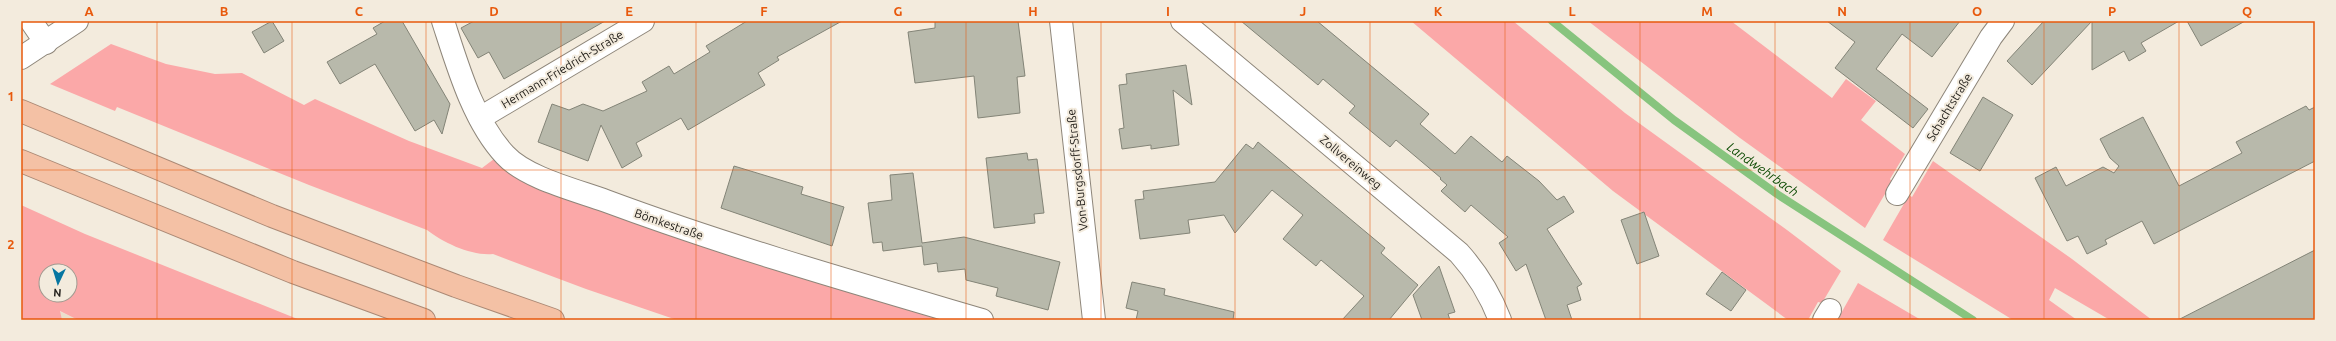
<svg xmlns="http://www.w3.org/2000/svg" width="2336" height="341" font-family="Ubuntu,sans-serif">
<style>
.built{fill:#ebdfcb}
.green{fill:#fba8a8;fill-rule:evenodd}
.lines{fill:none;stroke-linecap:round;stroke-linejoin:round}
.stream{stroke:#87c47e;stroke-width:8}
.building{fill:#b8b9ab;stroke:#838477}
.minor-casing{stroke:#8e867a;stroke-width:24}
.highway-casing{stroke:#ab8975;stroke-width:24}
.minor{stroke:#fff;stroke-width:22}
.highway{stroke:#f4c1a5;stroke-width:22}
.grid{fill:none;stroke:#e8590c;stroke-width:1;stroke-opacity:0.55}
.labels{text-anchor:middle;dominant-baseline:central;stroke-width:4;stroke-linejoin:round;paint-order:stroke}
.street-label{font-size:12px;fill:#24211c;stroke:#f3ebdd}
.water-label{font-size:13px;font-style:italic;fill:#0d4b03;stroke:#f3ebdd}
.neatline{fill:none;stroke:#e8590c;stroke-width:1.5}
.grid-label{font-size:13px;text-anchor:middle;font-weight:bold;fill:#e8590c}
</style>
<rect width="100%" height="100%" fill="#f3ebdd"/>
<polygon class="built" points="59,311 78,320 62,320"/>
<g class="green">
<polygon points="1411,21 1513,21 1625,113 1787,230 1841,271 1822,303 1818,302 1808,320 1788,320 1613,191"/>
<polygon points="1588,21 1731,21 1832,98 1846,79 1876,101 1861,120 1905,154 1890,179 1892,182 1865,228 1740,138"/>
<path d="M 111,44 L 166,64 L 215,74 L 242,73 L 304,105 L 315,99 L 409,141 L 482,168 L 494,159 L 501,166 L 516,175 L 677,236 L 828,286 L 949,320 L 677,320 L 586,289 L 493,254 C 471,256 444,243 427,230 L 309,185 L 117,107 L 115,111 L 50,84 Z"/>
<polygon points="1933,161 2072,259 2152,320 2110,320 2055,288 2049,300 2077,320 2013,320 1883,240 1909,195 1912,197"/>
<path d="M 21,205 L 85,234 L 300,320 L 78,320 L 60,311 L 62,320 L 21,320 ZM 46,271 L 70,271 L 70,295 L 46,295 Z"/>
<polygon points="1858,283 1921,320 1840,320 1839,317"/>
</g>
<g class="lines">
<polyline class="stream" points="1552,21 1674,120 1777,194 1973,320"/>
</g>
<g class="building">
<polygon points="272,21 284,41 264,53 252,32"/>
<polygon points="385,21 402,21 450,104 442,134 434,120 415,131 375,64 340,84 327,62 377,34 373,28"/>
<polygon points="474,21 605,21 504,79 489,52 478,58 461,28"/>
<polygon points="747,21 842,21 777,57 779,60 758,73 765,85 688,130 681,118 636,143 642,156 622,168 601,125 588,161 538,142 552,104 569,110 583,104 603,111 647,91 642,82 669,66 674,74 710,52 706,46"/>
<polygon points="935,21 1018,21 1025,76 1017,77 1020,113 978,118 974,76 915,83 908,32 935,28"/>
<polygon points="1241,21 1317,21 1429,114 1420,124 1455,154 1471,136 1502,162 1507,156 1539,181 1557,200 1564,196 1574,212 1547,229 1582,284 1577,287 1581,300 1567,305 1572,320 1546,320 1526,264 1516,271 1499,243 1508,237 1471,205 1465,212 1441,191 1447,185 1440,179 1441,178 1396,140 1390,147 1349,113 1355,106 1323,79 1318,85"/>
<polygon points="1827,21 1960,21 1932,57 1902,34 1876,69 1928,109 1913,128 1835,68 1855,42"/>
<polygon points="2044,21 2092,21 2032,85 2007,61"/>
<polygon points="2092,21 2179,21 2141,43 2146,51 2129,61 2124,51 2092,70"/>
<polygon points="2187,21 2245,21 2201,46"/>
<polygon points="1186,65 1192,105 1173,90 1179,145 1151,149 1151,145 1122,149 1119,129 1124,128 1119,85 1127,84 1126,74"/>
<polygon points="1983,97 2013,115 1980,171 1950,153"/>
<polygon points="2306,106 2309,110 2315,107 2315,161 2154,244 2142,221 2105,240 2107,244 2087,254 2078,236 2067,241 2035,178 2056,167 2066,186 2103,167 2114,173 2119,166 2110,158 2100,139 2143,117 2179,186 2242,153 2236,142"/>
<polygon points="1258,142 1385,248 1381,253 1418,285 1389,320 1342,320 1364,296 1321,260 1316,266 1283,239 1303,215 1272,190 1235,233 1224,215 1188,220 1190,233 1140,239 1135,200 1144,199 1143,191 1215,182 1246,144 1253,149"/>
<polygon points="1027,153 1028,160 1037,159 1044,213 1034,214 1035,223 994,228 986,158"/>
<polygon points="734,166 803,187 801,194 844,207 832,246 721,208"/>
<polygon points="913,173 922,243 964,237 1060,262 1048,310 996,296 998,288 966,280 965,269 938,272 937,263 924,265 922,246 883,251 882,242 873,243 868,203 892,200 890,175"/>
<polygon points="1644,212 1659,256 1637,264 1621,220"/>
<polygon points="2315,250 2315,320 2178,320"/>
<polygon points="1439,266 1455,312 1448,314 1450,320 1422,320 1413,295"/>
<polygon points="1722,272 1746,290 1731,311 1706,294"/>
<polygon points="1132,282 1165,289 1164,295 1234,312 1233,320 1136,320 1138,311 1126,308"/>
</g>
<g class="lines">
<defs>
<g id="minor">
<polyline points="31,21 46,43"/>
<path d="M 443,21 C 457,64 473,121 505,155 C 526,178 576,190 606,201 C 730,247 856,283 982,320"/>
<polyline points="1061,21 1094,320"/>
<path d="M 1182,21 L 1459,253 C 1478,274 1490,294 1500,320"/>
<polyline points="21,58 77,21"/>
<polyline points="480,118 643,21"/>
<polyline points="1897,194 1991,37 2003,21"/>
<polyline points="1824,320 1830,310"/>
</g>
<g id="highway">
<polyline points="21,111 272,216 456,286 553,320"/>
<polyline points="21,161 293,272 424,320"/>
</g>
</defs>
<use href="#minor" class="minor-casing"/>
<use href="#highway" class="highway-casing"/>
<use href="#minor" class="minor"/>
<use href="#highway" class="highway"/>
</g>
<path class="grid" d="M 157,21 L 157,320M 292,21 L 292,320M 426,21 L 426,320M 561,21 L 561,320M 696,21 L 696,320M 831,21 L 831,320M 966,21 L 966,320M 1101,21 L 1101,320M 1235,21 L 1235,320M 1370,21 L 1370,320M 1505,21 L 1505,320M 1640,21 L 1640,320M 1775,21 L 1775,320M 1910,21 L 1910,320M 2044,21 L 2044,320M 2179,21 L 2179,320M 21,170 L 2315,170"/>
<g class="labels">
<g class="street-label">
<text transform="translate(562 69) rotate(-31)">Hermann-Friedrich-Straße</text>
<text transform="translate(1949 107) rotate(-59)">Schachtstraße</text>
<text transform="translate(1351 162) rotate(40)">Zollvereinweg</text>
<text transform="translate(1077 170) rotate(-96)">Von-Burgsdorff-Straße</text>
<text transform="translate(669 224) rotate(19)">Bömkestraße</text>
</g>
<g class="water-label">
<text transform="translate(1763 169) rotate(35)">Landwehrbach</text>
</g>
</g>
<rect width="2336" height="341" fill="none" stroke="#f3ebdd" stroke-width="44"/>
<g transform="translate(58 283) rotate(184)"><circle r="19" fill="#f3ebdd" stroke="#a09a90"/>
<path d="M0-3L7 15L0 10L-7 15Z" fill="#0776a1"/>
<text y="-6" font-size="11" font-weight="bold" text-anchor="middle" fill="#24211c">N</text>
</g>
<rect x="22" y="22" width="2292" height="297" class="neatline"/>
<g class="grid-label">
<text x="89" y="16">A</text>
<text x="224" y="16">B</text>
<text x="359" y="16">C</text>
<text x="494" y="16">D</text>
<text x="629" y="16">E</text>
<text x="764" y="16">F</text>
<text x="898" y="16">G</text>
<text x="1033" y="16">H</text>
<text x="1168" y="16">I</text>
<text x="1303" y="16">J</text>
<text x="1438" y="16">K</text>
<text x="1572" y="16">L</text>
<text x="1707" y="16">M</text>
<text x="1842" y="16">N</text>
<text x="1977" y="16">O</text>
<text x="2112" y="16">P</text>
<text x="2247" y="16">Q</text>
<text x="11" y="101">1</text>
<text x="11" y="249">2</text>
</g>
</svg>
